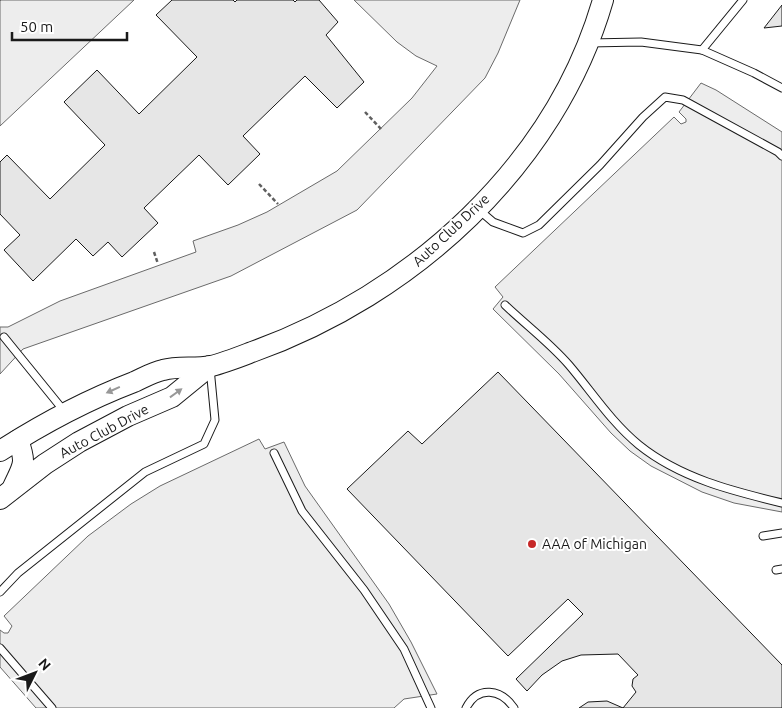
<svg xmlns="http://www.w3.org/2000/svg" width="782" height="708" font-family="Ubuntu,sans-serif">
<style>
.parking{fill:#ededed;stroke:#6a6a6a}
.building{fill:#e6e6e6;stroke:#1a1a1a}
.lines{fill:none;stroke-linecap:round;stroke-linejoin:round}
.lane-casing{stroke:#1a1a1a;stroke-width:9}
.secondary-casing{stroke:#1a1a1a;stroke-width:22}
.path{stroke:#5f5f5f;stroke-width:2.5;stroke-dasharray:4 2.5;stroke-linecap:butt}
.lane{stroke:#fff;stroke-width:7}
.secondary{stroke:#fff;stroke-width:20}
.oneway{fill:#989898}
.poi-dot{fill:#c62828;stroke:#fff;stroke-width:2}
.labels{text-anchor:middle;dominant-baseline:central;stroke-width:4;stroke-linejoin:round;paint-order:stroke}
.street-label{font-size:14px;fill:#1a1a1a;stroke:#fff}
.poi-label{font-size:14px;fill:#1a1a1a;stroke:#fff;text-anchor:start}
</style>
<rect width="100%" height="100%" fill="#fff"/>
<g class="parking">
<polygon points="1,0 134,0 0,126 0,1"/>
<polygon points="354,0 520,0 498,53 485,78 357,210 231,276 23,349 0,374 0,327 8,327 60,301 196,252 193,241 238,225 267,212 337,171 412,98 437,66 416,56 397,42"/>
<polygon points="701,83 716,90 782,132 782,512 734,503 702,492 651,466 630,451 611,433 559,374 493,309 503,297 495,287 674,117 681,124 686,122 686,119 679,112"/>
<polygon points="259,439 265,449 284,442 305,486 389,604 411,642 437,694 404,699 394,708 36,708 0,667 0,630 4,633 8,633 12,626 4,616 88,536 131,504 160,486"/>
</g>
<g class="building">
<polygon points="172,0 233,0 235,2 237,0 293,0 295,2 297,0 319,0 338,22 326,35 364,82 337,108 305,76 243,136 260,154 228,185 199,155 144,208 158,223 122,257 108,242 93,256 76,239 33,281 4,250 20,235 0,214 0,162 7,155 50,199 105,145 64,102 97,70 139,114 197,57 156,15"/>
<polygon points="782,5 782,26 764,28"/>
<polygon points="498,372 782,665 782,708 623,708 636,692 632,686 633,679 638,675 618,654 581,655 562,661 542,675 527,691 516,679 583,614 568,599 508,656 347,489 408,431 422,444"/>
<polygon points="607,701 623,708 579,708 588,702"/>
</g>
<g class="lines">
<defs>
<g id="lane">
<polyline points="589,43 641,42 702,50 754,73 782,88"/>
<polyline points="702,50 743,0"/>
<polyline points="479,210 493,222 523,233 539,225 600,165 643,117 665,97 683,100 778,152 782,156"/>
<path d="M 505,305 C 526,325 550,343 569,365 C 592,392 611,422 639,445 C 680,478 732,491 782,503"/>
<polyline points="4,337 64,411"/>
<polyline points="274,453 302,511 364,590 404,649 431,708"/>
<polyline points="763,536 782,533"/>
<polyline points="776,570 782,569"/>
<polyline points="0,592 18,573 145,472 204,444 215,420 210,368"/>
<polyline points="0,648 52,708"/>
<path d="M 466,708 C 478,685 501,689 514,708"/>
</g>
<g id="secondary">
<path d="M 0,451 C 42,424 87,400 134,382 C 143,378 153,372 163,370 C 178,366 195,369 211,366 C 224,363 239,357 252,352 C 412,295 555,166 603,0"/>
<path d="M 13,487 C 23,465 27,464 18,440"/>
<polyline points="0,499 45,464 79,442 128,416 172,397 210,366"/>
</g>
</defs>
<use href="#lane" class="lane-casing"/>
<use href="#secondary" class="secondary-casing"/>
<g class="path">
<polyline points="365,112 381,129"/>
<polyline points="259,184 278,204"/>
<polyline points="154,252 158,264"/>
</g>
<use href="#lane" class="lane"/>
<use href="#secondary" class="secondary"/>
</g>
<defs><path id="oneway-solid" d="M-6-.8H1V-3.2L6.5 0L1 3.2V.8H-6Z" transform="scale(1.25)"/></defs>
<g class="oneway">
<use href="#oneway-solid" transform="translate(113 390) rotate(156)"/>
<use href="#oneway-solid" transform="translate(176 393) rotate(-36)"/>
</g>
<circle class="poi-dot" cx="532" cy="544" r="5"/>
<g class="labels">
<g class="street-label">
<text transform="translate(451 230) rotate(-43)">Auto Club Drive</text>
<text transform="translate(104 431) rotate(-28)">Auto Club Drive</text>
</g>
<g class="poi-label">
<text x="542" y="544">AAA of Michigan</text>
</g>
</g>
<g transform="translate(35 673) rotate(48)" stroke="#ffffff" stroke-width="4" paint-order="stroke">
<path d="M0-4L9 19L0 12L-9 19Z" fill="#1a1a1a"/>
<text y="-8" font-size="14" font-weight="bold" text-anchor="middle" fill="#1a1a1a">N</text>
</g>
<path d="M12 32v8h115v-8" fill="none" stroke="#1a1a1a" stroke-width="2.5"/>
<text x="20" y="32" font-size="15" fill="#1a1a1a" stroke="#ffffff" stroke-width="4" paint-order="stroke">50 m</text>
</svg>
